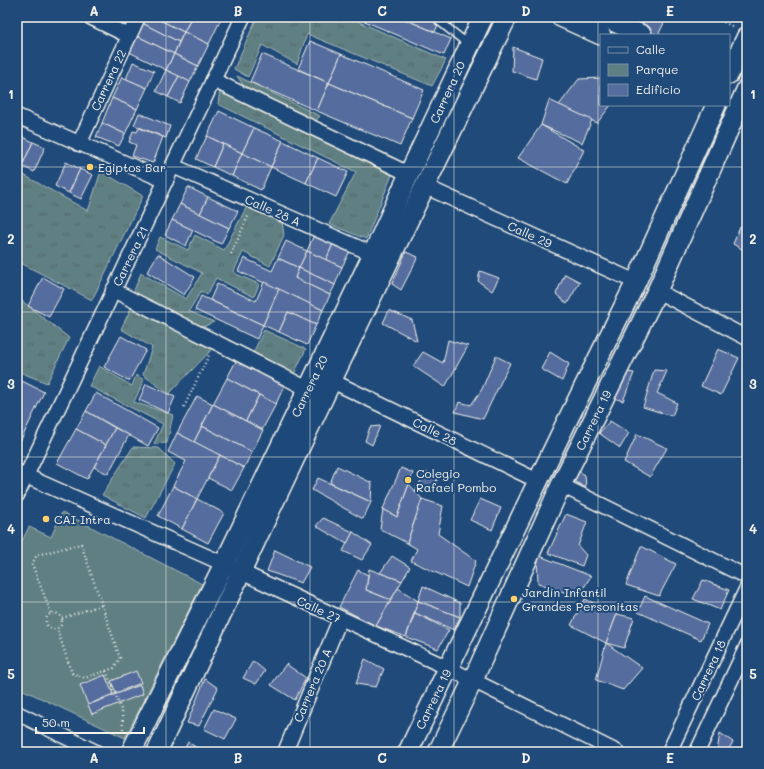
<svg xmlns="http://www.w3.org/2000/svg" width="764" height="769" font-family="Mali,sans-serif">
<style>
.grass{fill:url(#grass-tufts);stroke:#a9b8b6}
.park{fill:#5e7f83;stroke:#a9b8b6}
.building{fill:#556d9e;stroke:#f4f1e8}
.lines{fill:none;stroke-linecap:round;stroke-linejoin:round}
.service-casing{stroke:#f4f1e8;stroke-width:10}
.minor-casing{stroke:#f4f1e8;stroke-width:17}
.secondary-casing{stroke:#f4f1e8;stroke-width:22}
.path{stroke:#f4f1e8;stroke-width:2.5;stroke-dasharray:1 3;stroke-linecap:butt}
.service{stroke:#1f4a7a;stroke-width:7}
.minor{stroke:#1f4a7a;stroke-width:14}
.secondary{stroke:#1f4a7a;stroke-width:19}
.grid{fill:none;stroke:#f4f1e8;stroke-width:1;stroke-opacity:0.55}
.poi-dot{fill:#ffd166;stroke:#1f4a7a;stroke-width:1.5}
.labels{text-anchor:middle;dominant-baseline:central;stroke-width:4;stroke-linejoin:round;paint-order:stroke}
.street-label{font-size:12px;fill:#f4f1e8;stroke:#1f4a7a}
.poi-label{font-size:12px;fill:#f4f1e8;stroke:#1f4a7a;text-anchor:start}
.neatline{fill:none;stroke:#f4f1e8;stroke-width:1.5}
.grid-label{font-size:13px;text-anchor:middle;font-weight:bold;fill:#f4f1e8}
</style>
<defs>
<pattern id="grass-tufts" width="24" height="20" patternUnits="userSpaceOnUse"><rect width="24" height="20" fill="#5e7f83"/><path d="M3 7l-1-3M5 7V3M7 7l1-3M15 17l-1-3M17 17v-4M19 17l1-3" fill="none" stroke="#556668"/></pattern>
</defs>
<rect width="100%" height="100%" fill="#1f4a7a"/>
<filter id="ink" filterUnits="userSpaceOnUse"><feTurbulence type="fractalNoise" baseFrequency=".025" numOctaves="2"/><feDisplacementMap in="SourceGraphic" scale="8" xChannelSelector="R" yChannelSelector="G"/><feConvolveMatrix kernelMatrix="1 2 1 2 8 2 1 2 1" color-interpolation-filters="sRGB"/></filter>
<g filter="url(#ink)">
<g class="grass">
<polygon points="257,17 356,17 355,20 446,60 432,86 307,34 297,64 262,45 248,77 234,69"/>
<polygon points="237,76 320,116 313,124 247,91"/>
<polygon points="220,89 392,175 366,239 329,224 356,172 218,104"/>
<polygon points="101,171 143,196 92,300 17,261 17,228 20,220 17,217 17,181 22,174 88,211"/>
<polygon points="248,204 282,221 284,235 270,266 243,252 234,271 236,274 259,284 254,297 216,278 207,295 201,291 189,311 214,322 196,330 131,298 141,273 186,299 202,273 155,249 160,237 188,250 195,235 224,250"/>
<polygon points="17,297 69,338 47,383 17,371"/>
<polygon points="134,302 213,348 169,394 143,375 152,347 121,329"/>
<polygon points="264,330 306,349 294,374 252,355"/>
<polygon points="99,366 132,386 136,375 144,380 134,402 173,415 167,443 154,444 163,424 89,386"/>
<polygon points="133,447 159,448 175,464 146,518 102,495"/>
</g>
<polygon class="park" points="62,512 202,584 125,738 17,687 17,551 29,527 51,537"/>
<g class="building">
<polygon points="145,17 154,17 184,32 179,42 142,23"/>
<polygon points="154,17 185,17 190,20 184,32"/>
<polygon points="192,17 217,17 221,19 209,44 184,32"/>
<polygon points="363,17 400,17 451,39 444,55 362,20"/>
<polygon points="400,17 441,17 435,32"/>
<polygon points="641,17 667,17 658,35 637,27"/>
<polygon points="142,23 179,42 174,54 137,36"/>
<polygon points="184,32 209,44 198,66 174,54"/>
<polygon points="137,36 174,54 166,70 129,52"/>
<polygon points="310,41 341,54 329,83 298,69"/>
<polygon points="513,47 542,58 536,79 512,71"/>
<polygon points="174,54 198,66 190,82 166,70"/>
<polygon points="262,54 329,83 317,111 250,82"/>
<polygon points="341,54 424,90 412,118 329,83"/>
<polygon points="133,62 154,71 147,88 126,79"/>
<polygon points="166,70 179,76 168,97 156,91"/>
<polygon points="179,76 190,82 180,103 168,97"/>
<polygon points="122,77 147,88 137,109 112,98"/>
<polygon points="601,78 601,105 611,105 597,123 559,105 579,79"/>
<polygon points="329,83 412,118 400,146 317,111"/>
<polygon points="112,98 137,109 125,134 102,123"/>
<polygon points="549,100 592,120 582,143 541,125"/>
<polygon points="219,111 254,128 242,153 207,136"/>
<polygon points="139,113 170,126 166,138 134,125"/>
<polygon points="102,123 125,134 119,146 96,137"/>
<polygon points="541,125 584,150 567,184 518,158"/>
<polygon points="139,128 163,137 153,163 132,156 136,145 129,142 133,131 137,132"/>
<polygon points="254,128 283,141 271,167 242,153"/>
<polygon points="17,134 33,142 22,166 17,164"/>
<polygon points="207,136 223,144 213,167 196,159"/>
<polygon points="283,141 318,158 306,183 271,167"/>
<polygon points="33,142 45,147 34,172 22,166"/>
<polygon points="223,144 242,153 232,176 213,167"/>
<polygon points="242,153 271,167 261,190 232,176"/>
<polygon points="318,158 348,172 336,197 306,183"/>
<polygon points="66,162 80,169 69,193 55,186"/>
<polygon points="80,169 93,175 81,199 69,193"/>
<polygon points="188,187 208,197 200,214 180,204"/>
<polygon points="208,197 238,211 229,228 200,214"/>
<polygon points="180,204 229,228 221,244 172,220"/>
<polygon points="172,220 193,230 186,246 165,235"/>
<polygon points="740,227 747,231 747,252 733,244"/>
<polygon points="314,235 333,244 326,260 307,251"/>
<polygon points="286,241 307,251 299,268 278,258"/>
<polygon points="333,244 350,251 342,267 326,260"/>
<polygon points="307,251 342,267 335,285 299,268"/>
<polygon points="406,252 418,257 401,290 392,284"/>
<polygon points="158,254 195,277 184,295 147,272"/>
<polygon points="244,258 272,271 278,258 299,268 295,278 330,295 323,310 238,271"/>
<polygon points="299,268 335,285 330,295 295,278"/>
<polygon points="480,271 499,278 492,291 478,281"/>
<polygon points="565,274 580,282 567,304 556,294"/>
<polygon points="43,277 64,289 49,317 28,306"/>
<polygon points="264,282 279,289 263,325 210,300 217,284 256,301"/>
<polygon points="279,289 323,310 316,325 288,312 279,332 263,325"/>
<polygon points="201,296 263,325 257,339 195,310"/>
<polygon points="389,310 412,320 417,341 383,323"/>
<polygon points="288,312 316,325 307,345 279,332"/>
<polygon points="121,336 146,350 129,381 104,367"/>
<polygon points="448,340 468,346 445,387 413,366 423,352 443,363"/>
<polygon points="718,349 739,358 721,395 701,386"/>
<polygon points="550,352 569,364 562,381 541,369"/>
<polygon points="496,356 510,363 483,419 455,412 459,402 471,405 482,389"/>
<polygon points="236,361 284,386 276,404 227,378"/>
<polygon points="654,370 667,371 657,393 677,403 672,416 643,407"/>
<polygon points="623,371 634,373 623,401 611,397"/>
<polygon points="227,378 259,395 246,421 213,404"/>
<polygon points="22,381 44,392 19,444 17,443 17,392"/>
<polygon points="146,384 175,397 168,413 139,400"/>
<polygon points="96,393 158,428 148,446 86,411"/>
<polygon points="259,395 276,404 262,430 246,421"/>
<polygon points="197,396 213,404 194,442 177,433"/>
<polygon points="213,404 263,430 252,452 202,426"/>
<polygon points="86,411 115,428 106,445 76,429"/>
<polygon points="610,421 629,433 620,448 599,433"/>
<polygon points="202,426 252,452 244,468 194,442"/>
<polygon points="380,426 372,445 365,441 370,427"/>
<polygon points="115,428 129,435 108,474 94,467"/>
<polygon points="76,429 106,445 87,479 57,463"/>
<polygon points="177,433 220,455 197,499 173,486 186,461 168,452"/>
<polygon points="637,434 667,448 650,477 624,462"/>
<polygon points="220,455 244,468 232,490 208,478"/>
<polygon points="337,466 372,483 371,502 330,483"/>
<polygon points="401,468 413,473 397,517 383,509"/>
<polygon points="575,469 585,475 586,488 572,480"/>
<polygon points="426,472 438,478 430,493 415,491"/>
<polygon points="318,478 371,502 363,519 312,490"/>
<polygon points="409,484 422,499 407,543 380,529 383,509 397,517"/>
<polygon points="173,486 197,499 182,529 158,516"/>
<polygon points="197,499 224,513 208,543 182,529"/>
<polygon points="422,499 443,506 438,534 476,561 467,587 411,561 417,549 407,543"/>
<polygon points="480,499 501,508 492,530 470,520"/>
<polygon points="566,514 587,522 578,546 586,555 582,566 548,553"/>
<polygon points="323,518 353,532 347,544 316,526"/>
<polygon points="353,532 372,545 362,560 343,551"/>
<polygon points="641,546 676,564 659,596 626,585"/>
<polygon points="275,550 310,567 301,583 267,571"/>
<polygon points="537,555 591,576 578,597 538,583"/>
<polygon points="392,556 410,567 402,581 380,573"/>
<polygon points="369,569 402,581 391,600 366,590"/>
<polygon points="358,570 368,575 366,590 391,600 376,626 339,607"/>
<polygon points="703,580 729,590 720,610 693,599"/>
<polygon points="423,586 460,603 460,617 418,601"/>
<polygon points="398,588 418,601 406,637 376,626"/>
<polygon points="645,596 708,624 701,640 638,612"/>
<polygon points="585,599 617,614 606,643 571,625"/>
<polygon points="418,601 460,617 454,630 415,613"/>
<polygon points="415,613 449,630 438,649 406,637"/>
<polygon points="617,614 634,618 624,648 606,643"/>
<polygon points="606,643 642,668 623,690 596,680"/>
<polygon points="365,659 384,669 376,687 356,684"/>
<polygon points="253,661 265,671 256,684 243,678"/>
<polygon points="286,664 306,678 295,700 271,685"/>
<polygon points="136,671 141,683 116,693 111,681"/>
<polygon points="105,675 113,694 88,705 80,685"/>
<polygon points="205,679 218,688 199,726 187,723"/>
<polygon points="140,685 143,694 92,714 88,705"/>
<polygon points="214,709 236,719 225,739 204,729"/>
<polygon points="720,733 733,742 727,752 717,752"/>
<polygon points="188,742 203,752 183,752"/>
</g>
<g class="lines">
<defs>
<g id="service">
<polyline points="439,21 469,45"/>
<polyline points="439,21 449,20 453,17"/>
</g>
<g id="minor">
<polyline points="90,17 129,36"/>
<polyline points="213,80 409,174"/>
<polyline points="17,116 166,181"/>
<polyline points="79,144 138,17"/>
<polyline points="173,166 373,254"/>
<polyline points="424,186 636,282"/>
<polyline points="113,290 308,389"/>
<polyline points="657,291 747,338"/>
<polyline points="332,381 538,481"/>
<polyline points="17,472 224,564 448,668 617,752"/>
<polyline points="561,485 747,577"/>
<polyline points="17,495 243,17"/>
<polyline points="17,713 96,752"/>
<polyline points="285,752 340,619"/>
<polyline points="669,752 747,588"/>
<polyline points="697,752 747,646"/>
</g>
<g id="secondary">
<polyline points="561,17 601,35"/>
<polyline points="604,17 642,35"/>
<polyline points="729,74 747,36"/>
<polyline points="131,752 224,564 373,254 409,174 483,17"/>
<path d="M 157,752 C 271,506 388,261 507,17"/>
<polyline points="408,752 564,427 636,282 716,105"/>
<polyline points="438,752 473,680 561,485 657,291 747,88"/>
</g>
</defs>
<use href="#service" class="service-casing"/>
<use href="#minor" class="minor-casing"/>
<use href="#secondary" class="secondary-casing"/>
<g class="path">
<polyline points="713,17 734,27"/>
<polyline points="231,254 249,214"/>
<polyline points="184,407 210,353"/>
<circle cx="54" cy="621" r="8"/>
<polyline points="51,613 32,564 37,555 81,544 120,658 114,668 85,678 72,673 57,629"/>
<polyline points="62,618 102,605"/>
<polyline points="106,671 122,712 123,730"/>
</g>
<use href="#service" class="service"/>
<use href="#minor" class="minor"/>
<use href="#secondary" class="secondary"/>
</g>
</g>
<path class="grid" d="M 166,17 L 166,752M 310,17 L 310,752M 454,17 L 454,752M 598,17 L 598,752M 17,167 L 747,167M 17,312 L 747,312M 17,457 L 747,457M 17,602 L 747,602"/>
<g class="poi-dot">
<circle cx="90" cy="167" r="4"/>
<circle cx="408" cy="480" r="4"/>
<circle cx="46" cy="519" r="4"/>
<circle cx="514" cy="599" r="4"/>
</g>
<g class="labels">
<g class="street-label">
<text transform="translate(108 80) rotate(-65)">Carrera 22</text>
<text transform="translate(447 92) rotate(-65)">Carrera 20</text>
<text transform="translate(273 210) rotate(24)">Calle 28 A</text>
<text transform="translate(530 234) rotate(24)">Calle 29</text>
<text transform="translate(130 256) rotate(-64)">Carrera 21</text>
<text transform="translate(309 386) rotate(-64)">Carrera 20</text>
<text transform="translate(593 420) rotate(-64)">Carrera 19</text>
<text transform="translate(435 431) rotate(26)">Calle 28</text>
<text transform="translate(319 609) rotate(25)">Calle 27</text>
<text transform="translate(708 670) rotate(-65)">Carrera 18</text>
<text transform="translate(312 685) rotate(-67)">Carrera 20 A</text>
<text transform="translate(433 699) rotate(-64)">Carrera 19</text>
</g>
<g class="poi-label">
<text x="98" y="167">Egiptos Bar</text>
<text x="416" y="473">Colegio<tspan x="416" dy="14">Rafael Pombo</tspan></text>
<text x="54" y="519">CAI Intra</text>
<text x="522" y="592">Jardín Infantil<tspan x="522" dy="14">Grandes Personitas</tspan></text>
</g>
</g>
<rect width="764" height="769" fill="none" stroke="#1f4a7a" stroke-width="44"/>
<rect x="600" y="34" width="130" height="72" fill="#1f4a7a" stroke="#748da6"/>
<rect x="608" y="47" width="20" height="6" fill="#1f4a7a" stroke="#748da6"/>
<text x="636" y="54" font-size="12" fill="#f4f1e8">Calle</text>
<rect x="608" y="64" width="20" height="12" fill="#5e7f83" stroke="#748da6"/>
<text x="636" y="74" font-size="12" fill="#f4f1e8">Parque</text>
<rect x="608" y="84" width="20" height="12" fill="#556d9e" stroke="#748da6"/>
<text x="636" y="94" font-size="12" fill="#f4f1e8">Edificio</text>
<path d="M36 727v6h108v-6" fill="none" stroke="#f4f1e8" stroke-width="2"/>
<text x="42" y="727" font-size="12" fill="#f4f1e8" stroke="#1f4a7a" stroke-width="3" paint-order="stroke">50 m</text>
<rect x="22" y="22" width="720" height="725" class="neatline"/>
<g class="grid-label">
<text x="94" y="16">A</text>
<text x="238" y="16">B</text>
<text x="382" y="16">C</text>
<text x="526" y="16">D</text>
<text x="670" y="16">E</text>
<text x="11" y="99">1</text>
<text x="753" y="99">1</text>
<text x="11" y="244">2</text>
<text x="753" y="244">2</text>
<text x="11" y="389">3</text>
<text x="753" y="389">3</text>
<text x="11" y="534">4</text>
<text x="753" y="534">4</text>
<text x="11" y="679">5</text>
<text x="753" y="679">5</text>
<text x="94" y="763">A</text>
<text x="238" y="763">B</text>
<text x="382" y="763">C</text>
<text x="526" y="763">D</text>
<text x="670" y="763">E</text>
</g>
</svg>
